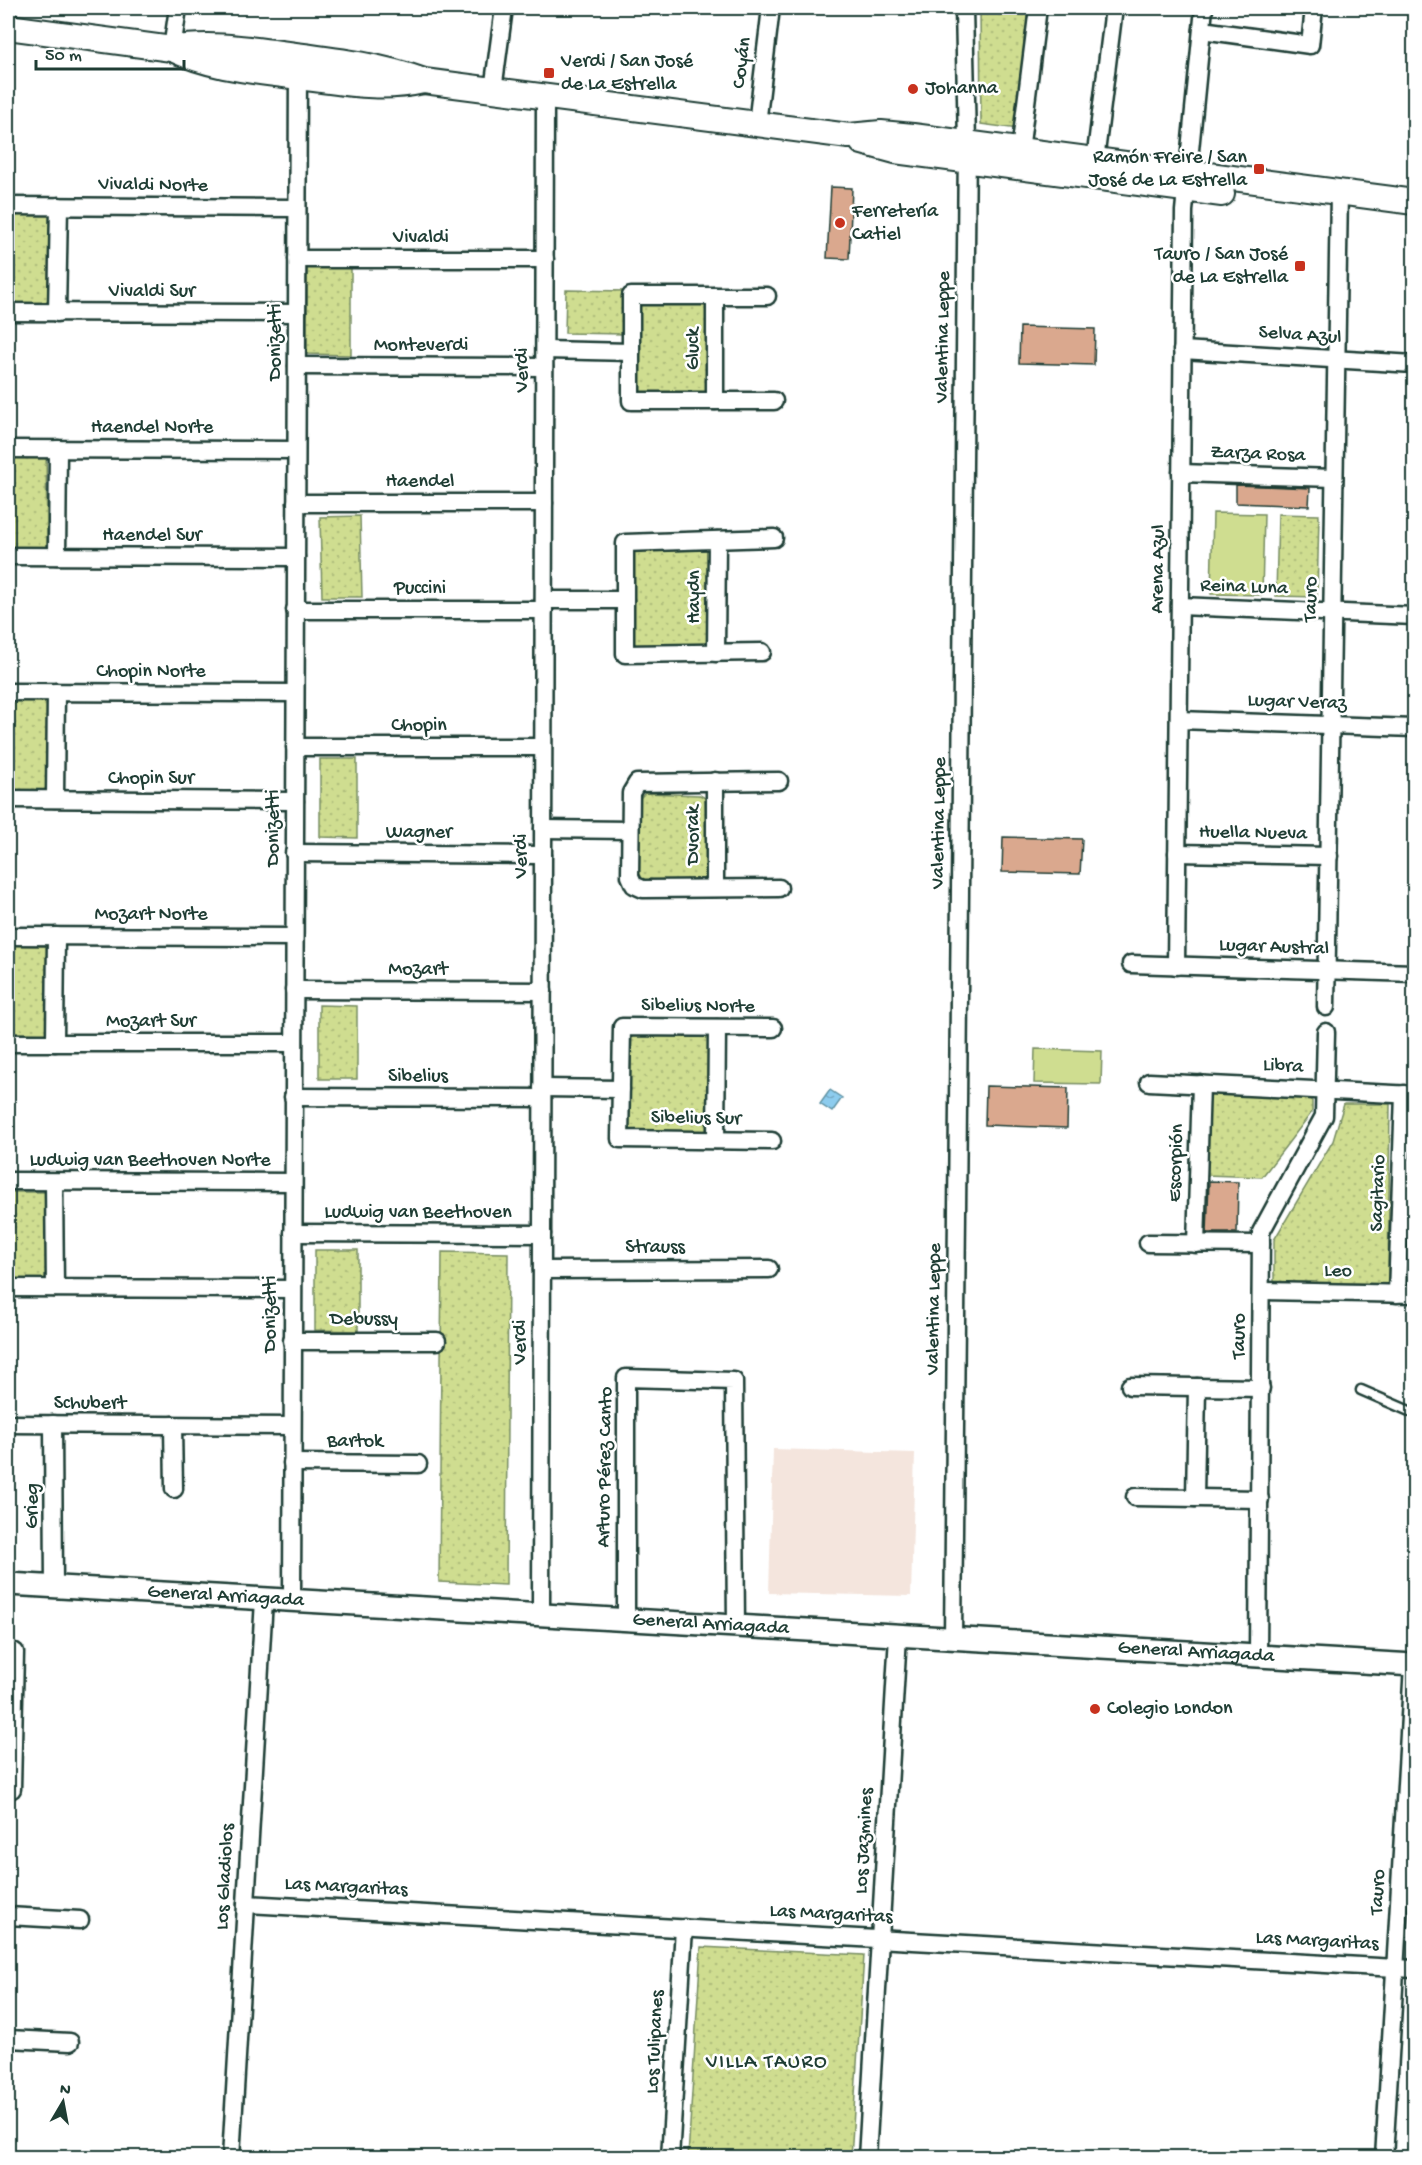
<svg xmlns="http://www.w3.org/2000/svg" width="1422" height="2165" font-family="'Gochi Hand',sans-serif">
<style>
.built{fill:#f4e5dd}
.grass{fill:url(#grass-dots);stroke:#778d62;stroke-width:1.5}
.garden{fill:#cfdd90;stroke:#778d62;stroke-width:1.5}
.water{fill:url(#water-ripples);stroke:#6193a4;stroke-width:1.5}
.building{fill:#daa88e;stroke:#1f3d34;stroke-width:1.5}
.lines{fill:none;stroke-linecap:round;stroke-linejoin:round}
.service-casing{stroke:#1f3d34;stroke-width:13}
.minor-casing{stroke:#1f3d34;stroke-width:21}
.tertiary-casing{stroke:#1f3d34;stroke-width:26}
.secondary-casing{stroke:#1f3d34;stroke-width:28}
.service{stroke:#fff;stroke-width:8}
.minor{stroke:#fff;stroke-width:16}
.tertiary{stroke:#fff;stroke-width:21}
.secondary{stroke:#fff;stroke-width:24}
.poi-dot{fill:#c8321e;stroke:#fff;stroke-width:2}
.labels{text-anchor:middle;dominant-baseline:central;stroke-width:5;stroke-linejoin:round;paint-order:stroke}
.poi-label{font-size:20px;fill:#1f3d34;stroke:#fff;text-anchor:start}
.street-label{font-size:20px;fill:#1f3d34;stroke:#fff}
.neighbourhood-label{font-size:21px;letter-spacing:1.5px;fill:#1f3d34;stroke:#fff}
</style>
<defs>
<pattern id="grass-dots" width="8" height="8" patternUnits="userSpaceOnUse" patternTransform="scale(1.5)"><rect width="8" height="8" fill="#cfdd90"/><path d="M2 2h.1M6 6h.1" fill="none" stroke="#b1bf7d" stroke-width="1.8" stroke-linecap="round"/></pattern>
<pattern id="water-ripples" width="26" height="14" patternUnits="userSpaceOnUse" patternTransform="scale(1.5)"><rect width="26" height="14" fill="#8dccee"/><path d="M2 4q2-2 4 0t4 0M15 11q2-2 4 0t4 0" fill="none" stroke="#73a7c2"/></pattern>
</defs>
<rect width="100%" height="100%" fill="#fff"/>
<filter id="ink" filterUnits="userSpaceOnUse"><feTurbulence type="fractalNoise" baseFrequency=".0167" numOctaves="2"/><feDisplacementMap in="SourceGraphic" scale="12" xChannelSelector="R" yChannelSelector="G"/><feConvolveMatrix kernelMatrix="1 2 1 2 8 2 1 2 1" color-interpolation-filters="sRGB"/></filter>
<g filter="url(#ink)">
<polygon class="built" points="773,1449 915,1453 911,1596 769,1593"/>
<g class="grass">
<polygon points="980,8 1033,8 1018,129 981,124"/>
<polygon points="8,212 54,214 52,304 48,307 8,308"/>
<polygon points="307,267 351,267 351,355 307,354"/>
<polygon points="566,290 626,291 625,334 565,333"/>
<polygon points="708,303 709,396 638,396 638,304"/>
<polygon points="46,440 47,554 8,554 8,441"/>
<polygon points="1278,514 1319,515 1317,597 1276,596"/>
<polygon points="360,516 362,597 322,597 320,517"/>
<polygon points="633,550 710,550 710,647 633,646"/>
<polygon points="8,698 47,699 51,704 50,794 8,794"/>
<polygon points="320,759 357,759 357,838 320,837"/>
<polygon points="645,793 700,795 705,798 707,874 705,879 643,882 637,876 638,800"/>
<polygon points="8,945 48,946 49,1034 8,1033"/>
<polygon points="319,1005 357,1006 357,1079 319,1079"/>
<polygon points="632,1034 709,1037 706,1133 628,1131"/>
<polygon points="1208,1093 1312,1096 1312,1112 1262,1177 1206,1175"/>
<polygon points="1344,1104 1390,1104 1388,1284 1274,1282 1274,1240 1333,1141"/>
<polygon points="8,1192 49,1192 49,1281 8,1280"/>
<polygon points="315,1250 358,1250 358,1331 315,1330"/>
<polygon points="442,1252 508,1253 506,1585 439,1582"/>
<polygon points="701,1947 864,1955 851,2157 688,2157"/>
</g>
<g class="garden">
<polygon points="1213,513 1264,514 1262,595 1211,594"/>
<polygon points="1035,1049 1102,1051 1101,1084 1034,1083"/>
</g>
<polygon class="water" points="830,1090 842,1098 832,1112 820,1104"/>
<g class="building">
<polygon points="831,187 852,188 849,259 827,258"/>
<polygon points="1020,327 1095,329 1094,365 1019,363"/>
<polygon points="1236,485 1310,488 1309,506 1236,503"/>
<polygon points="1003,837 1082,839 1080,874 1002,872"/>
<polygon points="986,1086 1068,1088 1067,1128 985,1125"/>
<polygon points="1209,1181 1238,1182 1237,1233 1207,1233"/>
</g>
<g class="lines">
<defs>
<polyline id="service" points="1361,1390 1414,1413"/>
<g id="minor">
<polyline points="1202,30 1310,45 1314,8"/>
<polyline points="172,49 178,8"/>
<polyline points="493,90 504,8"/>
<polyline points="757,124 771,8"/>
<polyline points="1020,151 1038,8"/>
<polyline points="1095,161 1114,8"/>
<polyline points="8,206 297,208"/>
<polyline points="297,259 545,259"/>
<polyline points="767,296 631,296 631,401 774,401"/>
<polyline points="8,312 297,313"/>
<polyline points="57,313 59,206"/>
<polyline points="545,350 631,352"/>
<polyline points="1182,350 1414,364"/>
<polyline points="297,366 544,367"/>
<polyline points="715,401 715,296"/>
<polyline points="8,449 296,450"/>
<polyline points="1181,473 1334,478"/>
<polyline points="296,503 544,503"/>
<polyline points="8,556 296,557"/>
<polyline points="57,556 58,449"/>
<polyline points="544,600 625,600"/>
<polyline points="1180,606 1414,616"/>
<polyline points="295,610 544,610"/>
<polyline points="762,652 625,654 625,543 774,538"/>
<polyline points="716,653 717,540"/>
<polyline points="8,692 295,693"/>
<polyline points="1179,720 1414,728"/>
<polyline points="295,747 543,747"/>
<polyline points="715,781 715,888"/>
<polyline points="8,799 295,801"/>
<polyline points="55,799 56,692"/>
<polyline points="543,829 630,830"/>
<polyline points="294,853 543,855"/>
<polyline points="1177,853 1329,856"/>
<polyline points="779,888 643,889 634,885 630,876 631,793 637,783 779,781"/>
<polyline points="8,936 294,937"/>
<polyline points="1131,964 1414,973"/>
<polyline points="1176,966 1184,211 1204,8"/>
<polyline points="294,990 543,991"/>
<polyline points="1326,1007 1339,192"/>
<polyline points="8,1043 294,1043"/>
<polyline points="55,1043 56,936"/>
<polyline points="1149,1082 1414,1095"/>
<polyline points="542,1088 621,1089"/>
<polyline points="293,1097 542,1098"/>
<polyline points="716,1140 717,1028"/>
<polyline points="772,1141 620,1139 622,1027 773,1028"/>
<polyline points="8,1181 293,1182"/>
<polyline points="54,1182 55,1288"/>
<polyline points="293,1233 542,1234"/>
<polyline points="1148,1243 1261,1244"/>
<polyline points="1196,1244 1201,1084"/>
<polyline points="542,1270 769,1269"/>
<polyline points="8,1288 292,1289"/>
<polyline points="1261,1291 1414,1294"/>
<polyline points="1397,1294 1404,1094"/>
<polyline points="292,1341 437,1341"/>
<polyline points="1130,1386 1261,1388"/>
<polyline points="8,1424 292,1426"/>
<polyline points="53,1424 54,1587"/>
<polyline points="173,1425 174,1489"/>
<polyline points="292,1463 418,1464"/>
<polyline points="1135,1497 1260,1499"/>
<polyline points="1195,1498 1197,1387"/>
<polyline points="292,1601 298,66"/>
<polyline points="541,1615 545,97"/>
<polyline points="626,1620 626,1378 734,1381 736,1627"/>
<polyline points="953,1639 967,143 964,8"/>
<polyline points="1258,1656 1261,1232 1324,1116 1326,1032"/>
<polyline points="8,1789 12,1789 15,1652"/>
<polyline points="246,1904 1414,1969"/>
<polyline points="8,1916 80,1920"/>
<polyline points="8,2039 70,2042"/>
<polyline points="231,2158 264,1600"/>
<polyline points="670,2158 684,1928"/>
<polyline points="867,2158 898,1636"/>
<polyline points="1384,2158 1413,1665"/>
</g>
<g id="tertiary">
<path id="s1" d="M 8,1584 L 1414,1665"/>
</g>
<g id="secondary">
<path d="M 8,27 L 172,49 C 211,42 249,49 288,54 C 335,60 380,65 424,81 L 849,136 L 881,133 L 913,136 L 1414,202"/>
<path d="M 172,49 C 212,68 255,71 298,77 C 341,82 380,91 423,81"/>
<polyline points="862,142 895,151 1222,194"/>
</g>
</defs>
<use href="#service" class="service-casing"/>
<use href="#minor" class="minor-casing"/>
<use href="#tertiary" class="tertiary-casing"/>
<use href="#secondary" class="secondary-casing"/>
<use href="#service" class="service"/>
<use href="#minor" class="minor"/>
<use href="#tertiary" class="tertiary"/>
<use href="#secondary" class="secondary"/>
</g>
</g>
<g class="poi-dot">
<rect x="543" y="67" width="12" height="12" rx="3"/>
<circle cx="913" cy="89" r="6"/>
<rect x="1253" y="163" width="12" height="12" rx="3"/>
<circle cx="840" cy="223" r="6"/>
<rect x="1294" y="260" width="12" height="12" rx="3"/>
<circle cx="1095" cy="1709" r="6"/>
</g>
<g class="labels">
<g class="poi-label">
<text x="561" y="62">Verdi / San José<tspan x="561" dy="23">de La Estrella</tspan></text>
<text x="925" y="89">Johanna</text>
<text x="1247" y="158" text-anchor="end">Ramón Freire / San<tspan x="1247" dy="23">José de La Estrella</tspan></text>
<text x="852" y="212">Ferretería<tspan x="852" dy="23">Catiel</tspan></text>
<text x="1288" y="255" text-anchor="end">Tauro / San José<tspan x="1288" dy="23">de La Estrella</tspan></text>
<text x="1107" y="1709">Colegio London</text>
</g>
<g class="street-label">
<text transform="translate(743 63) rotate(-83)">Coyán</text>
<text transform="translate(153 186) rotate(1)">Vivaldi Norte</text>
<text x="421" y="238">Vivaldi</text>
<text x="152" y="292">Vivaldi Sur</text>
<text transform="translate(1300 336) rotate(4)">Selva Azul</text>
<text transform="translate(944 337) rotate(-89)">Valentina Leppe</text>
<text transform="translate(276 342) rotate(-90)">Donizetti</text>
<text x="421" y="346">Monteverdi</text>
<text transform="translate(694 349) rotate(-90)">Gluck</text>
<text transform="translate(523 370) rotate(-90)">Verdi</text>
<text x="152" y="428">Haendel Norte</text>
<text transform="translate(1258 455) rotate(2)">Zarza Rosa</text>
<text x="420" y="482">Haendel</text>
<text x="152" y="536">Haendel Sur</text>
<text transform="translate(1159 569) rotate(-89)">Arena Azul</text>
<text transform="translate(1244 588) rotate(2)">Reina Luna</text>
<text x="420" y="589">Puccini</text>
<text transform="translate(695 597) rotate(-90)">Haydn</text>
<text transform="translate(1312 599) rotate(-89)">Tauro</text>
<text x="151" y="672">Chopin Norte</text>
<text transform="translate(1297 703) rotate(2)">Lugar Veraz</text>
<text x="419" y="726">Chopin</text>
<text x="151" y="779">Chopin Sur</text>
<text transform="translate(940 823) rotate(-89)">Valentina Leppe</text>
<text transform="translate(274 828) rotate(-90)">Donizetti</text>
<text x="419" y="833">Wagner</text>
<text transform="translate(1253 834) rotate(1)">Huella Nueva</text>
<text transform="translate(694 835) rotate(-90)">Dvorak</text>
<text transform="translate(522 856) rotate(-90)">Verdi</text>
<text x="151" y="915">Mozart Norte</text>
<text transform="translate(1274 948) rotate(2)">Lugar Austral</text>
<text x="418" y="970">Mozart</text>
<text transform="translate(698 1007) rotate(1)">Sibelius Norte</text>
<text x="151" y="1022">Mozart Sur</text>
<text transform="translate(1283 1067) rotate(3)">Libra</text>
<text x="418" y="1077">Sibelius</text>
<text transform="translate(696 1119) rotate(1)">Sibelius Sur</text>
<text x="150" y="1161">Ludwig van Beethoven Norte</text>
<text transform="translate(1177 1163) rotate(-88)">Escorpión</text>
<text transform="translate(1379 1193) rotate(-88)">Sagitario</text>
<text x="418" y="1213">Ludwig van Beethoven</text>
<text x="655" y="1248">Strauss</text>
<text transform="translate(1338 1272) rotate(1)">Leo</text>
<text transform="translate(935 1309) rotate(-89)">Valentina Leppe</text>
<text transform="translate(271 1314) rotate(-90)">Donizetti</text>
<text x="364" y="1320">Debussy</text>
<text transform="translate(1240 1336) rotate(-90)">Tauro</text>
<text transform="translate(521 1342) rotate(-90)">Verdi</text>
<text x="90" y="1404">Schubert</text>
<text x="355" y="1442">Bartok</text>
<text transform="translate(606 1467) rotate(-89)">Arturo Pérez Canto</text>
<text transform="translate(33 1506) rotate(-90)">Grieg</text>
<text stroke="none"><textPath href="#s1" startOffset="218">General Arriagada</textPath></text>
<text stroke="none"><textPath href="#s1" startOffset="704">General Arriagada</textPath></text>
<text stroke="none"><textPath href="#s1" startOffset="1190">General Arriagada</textPath></text>
<text transform="translate(865 1841) rotate(-87)">Los Jazmines</text>
<text transform="translate(226 1877) rotate(-87)">Los Gladiolos</text>
<text transform="translate(346 1888) rotate(3)">Las Margaritas</text>
<text transform="translate(1379 1892) rotate(-87)">Tauro</text>
<text transform="translate(831 1915) rotate(3)">Las Margaritas</text>
<text transform="translate(1317 1942) rotate(3)">Las Margaritas</text>
<text transform="translate(656 2042) rotate(-87)">Los Tulipanes</text>
</g>
<g class="neighbourhood-label">
<text x="767" y="2063">VILLA TAURO</text>
</g>
</g>
<rect width="1422" height="2165" fill="none" stroke="#fff" stroke-width="30"/>
<rect x="15" y="15" width="1392" height="2135" fill="none" stroke="#1f3d34" stroke-width="2" filter="url(#ink)"/>
<g transform="translate(63 2102) rotate(10)" stroke="#ffffff" stroke-width="4.5" paint-order="stroke">
<path d="M0-4.5L10 22L0 15L-10 22Z" fill="#1f3d34"/>
<text y="-9" font-size="16" font-weight="bold" text-anchor="middle" fill="#1f3d34">N</text>
</g>
<path d="M36 60v9h148v-9" fill="none" stroke="#1f3d34" stroke-width="3"/>
<text x="45" y="60" font-size="18" fill="#1f3d34" stroke="#ffffff" stroke-width="4.5" paint-order="stroke">50 m</text>
</svg>
